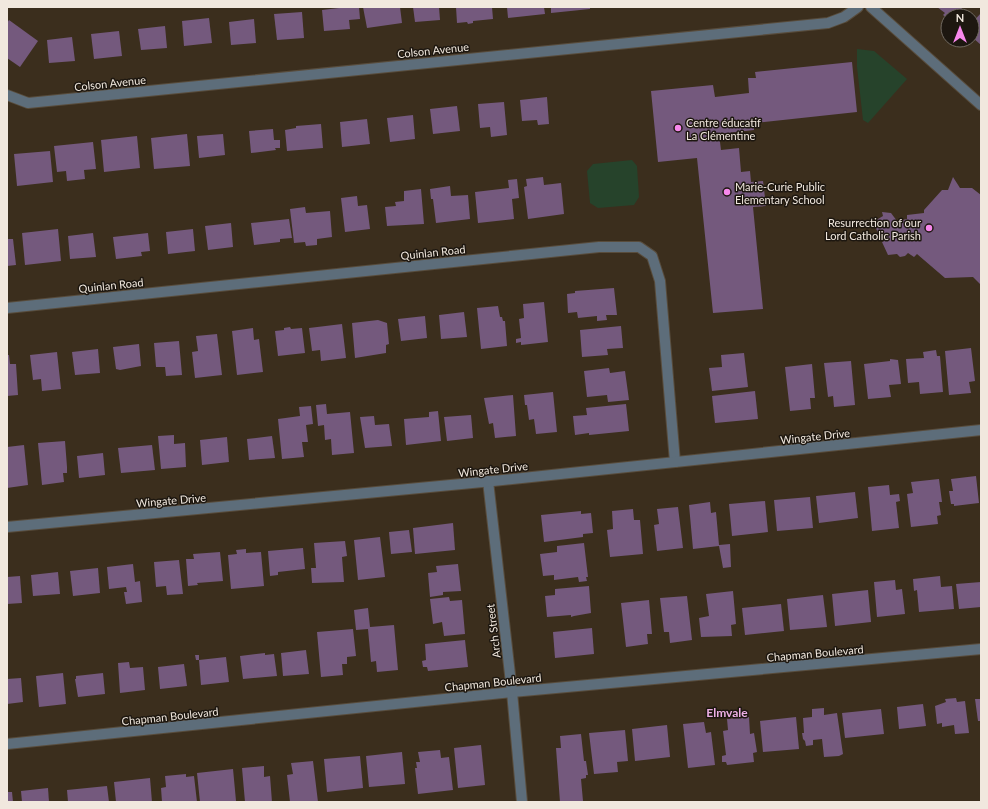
<svg xmlns="http://www.w3.org/2000/svg" width="988" height="809" font-family="Lato,sans-serif">
<style>
.green{fill:#26432b}
.building{fill:#74597d}
.lines{fill:none;stroke-linecap:round;stroke-linejoin:round}
.minor-casing{stroke:#584c3c;stroke-width:12}
.tertiary-casing{stroke:#584c3c;stroke-width:12}
.minor{stroke:#5d6d7a;stroke-width:10}
.tertiary{stroke:#5d6d7a;stroke-width:10}
.poi-dot{fill:#f788ec;stroke:#1d1710;stroke-width:1.5}
.labels{text-anchor:middle;dominant-baseline:central;stroke-width:3;stroke-linejoin:round;paint-order:stroke}
.street-label{font-size:11px;fill:#f1e8de;stroke:#1d1710}
.poi-label{font-size:11px;fill:#f1e8de;stroke:#1d1710;text-anchor:start}
.neighbourhood-label{font-size:12px;font-weight:bold;fill:#ecaee4;stroke:#1d1710}
</style>
<rect width="100%" height="100%" fill="#3b2e1d"/>
<g class="green">
<polygon points="857,49 874,51 907,79 868,123 863,120 857,67"/>
<polygon points="632,160 637,166 639,197 634,205 598,208 590,203 587,171 593,164"/>
</g>
<g class="building">
<polygon points="339,7 359,7 360,19 349,20 350,29 324,31 322,10 339,8"/>
<polygon points="363,7 400,7 402,23 367,28"/>
<polygon points="413,7 439,7 440,20 415,22"/>
<polygon points="456,7 492,7 493,19 473,21 473,23 468,24 467,22 457,23"/>
<polygon points="507,7 544,7 545,14 508,18"/>
<polygon points="551,7 590,7 590,9 551,13"/>
<polygon points="937,7 963,7 955,16 948,16 948,19 943,15 945,13"/>
<polygon points="302,12 304,38 277,40 274,14"/>
<polygon points="981,13 981,45 972,37 972,23"/>
<polygon points="209,18 212,43 184,46 182,21"/>
<polygon points="254,19 256,43 231,45 229,22"/>
<polygon points="9,20 38,41 20,67 7,58 7,23"/>
<polygon points="165,26 167,48 141,50 138,29"/>
<polygon points="119,31 122,56 94,59 91,34"/>
<polygon points="72,37 75,61 49,63 47,40"/>
<polygon points="852,62 857,112 754,123 754,130 719,134 721,150 739,148 741,172 750,171 751,182 763,181 766,206 753,207 763,309 713,313 697,158 658,162 651,91 713,85 715,97 749,93 748,78 756,78 755,72"/>
<polygon points="547,97 549,124 538,125 537,120 522,121 520,100"/>
<polygon points="504,102 507,135 491,137 490,127 480,128 478,104"/>
<polygon points="457,106 460,131 433,134 430,109"/>
<polygon points="413,115 415,139 390,142 387,118"/>
<polygon points="367,119 370,144 342,147 340,122"/>
<polygon points="321,124 323,148 287,151 285,130 296,128 296,126"/>
<polygon points="273,129 274,140 280,140 280,148 275,148 276,150 251,153 249,131"/>
<polygon points="187,134 190,166 154,169 151,138"/>
<polygon points="223,134 225,155 199,158 197,136"/>
<polygon points="137,136 140,168 104,172 101,140"/>
<polygon points="93,142 96,169 84,170 85,179 67,181 66,171 57,172 54,146"/>
<polygon points="50,151 53,182 17,186 14,154"/>
<polygon points="543,177 544,185 561,183 564,214 528,219 524,187 527,186 526,179"/>
<polygon points="953,177 960,188 972,188 981,195 981,285 973,277 945,278 917,254 914,257 908,253 905,256 900,257 897,254 888,255 882,242 884,241 883,234 879,235 873,222 883,216 882,212 891,213 897,221 907,219 907,215 924,213 924,210 942,190 948,190"/>
<polygon points="517,179 519,198 512,199 514,219 478,223 475,192 509,188 508,180"/>
<polygon points="450,186 451,196 468,195 470,219 436,223 433,199 431,199 430,189"/>
<polygon points="421,189 424,224 387,226 385,207 396,206 395,202 404,201 404,191"/>
<polygon points="357,196 358,206 367,205 370,229 345,232 341,198"/>
<polygon points="305,207 306,213 330,211 332,237 317,239 317,245 306,246 305,242 294,243 290,209"/>
<polygon points="289,219 292,238 280,239 280,242 254,245 251,223"/>
<polygon points="231,223 233,247 208,250 205,226"/>
<polygon points="58,229 61,261 25,265 22,233"/>
<polygon points="193,229 195,251 168,254 166,232"/>
<polygon points="93,233 96,257 70,259 68,236"/>
<polygon points="148,233 150,251 141,252 142,256 116,259 113,237"/>
<polygon points="7,239 13,239 16,265 7,266"/>
<polygon points="614,288 617,315 606,315 607,320 597,321 597,316 578,318 577,312 568,313 567,294 575,293 575,291"/>
<polygon points="544,302 548,342 521,345 521,342 516,343 516,339 521,338 519,319 524,318 523,304"/>
<polygon points="498,306 500,317 502,317 503,321 505,321 507,346 481,349 477,308"/>
<polygon points="464,312 467,337 441,339 439,315"/>
<polygon points="425,316 427,338 401,341 398,319"/>
<polygon points="378,320 387,323 389,344 386,345 386,353 355,358 352,323"/>
<polygon points="342,324 346,358 321,361 320,350 312,351 309,328"/>
<polygon points="621,326 623,348 607,349 608,355 582,357 580,330"/>
<polygon points="290,327 291,329 302,328 305,353 278,356 275,331 284,330 284,328"/>
<polygon points="253,328 254,340 259,339 263,372 237,375 232,331"/>
<polygon points="217,334 222,375 195,378 192,352 198,351 196,336"/>
<polygon points="179,341 182,375 166,376 165,367 156,367 154,343"/>
<polygon points="139,344 141,366 120,370 116,369 113,347"/>
<polygon points="971,348 975,381 969,382 971,393 949,395 945,351"/>
<polygon points="98,349 100,373 75,375 72,352"/>
<polygon points="936,350 937,356 940,356 943,392 920,394 919,382 908,383 906,359 924,358 923,352"/>
<polygon points="57,352 61,389 42,391 41,379 33,380 30,355"/>
<polygon points="744,353 748,387 712,391 709,368 722,367 721,355"/>
<polygon points="7,355 9,355 10,364 16,364 18,395 7,396"/>
<polygon points="890,359 898,360 901,384 889,385 891,397 868,399 864,364 890,361"/>
<polygon points="851,361 855,405 834,407 833,396 828,397 824,363"/>
<polygon points="812,364 815,398 810,398 811,409 790,411 785,367"/>
<polygon points="609,368 610,373 625,371 629,400 608,402 607,395 587,397 584,371"/>
<polygon points="755,391 758,419 715,423 712,396"/>
<polygon points="553,392 557,432 536,434 534,419 529,420 527,405 525,405 524,395"/>
<polygon points="513,395 516,436 495,438 493,423 489,424 484,398"/>
<polygon points="326,404 327,414 350,412 354,453 332,455 331,439 325,440 324,425 318,426 316,405"/>
<polygon points="626,404 629,431 589,435 589,433 575,435 573,416 587,415 586,408"/>
<polygon points="311,406 313,424 306,425 308,442 302,442 304,457 282,459 278,419 300,416 299,407"/>
<polygon points="438,411 441,441 406,445 404,419 429,417 429,412"/>
<polygon points="471,415 473,438 447,441 444,417"/>
<polygon points="374,416 375,425 389,424 392,446 365,448 360,417"/>
<polygon points="174,435 174,444 185,443 186,467 161,469 158,436"/>
<polygon points="272,436 275,458 249,460 247,439"/>
<polygon points="227,437 229,462 202,465 200,440"/>
<polygon points="65,441 67,467 67,473 63,473 64,482 42,485 38,443"/>
<polygon points="24,445 28,485 7,488 7,447"/>
<polygon points="152,445 155,470 121,473 118,448"/>
<polygon points="103,453 105,475 79,478 77,456"/>
<polygon points="976,476 979,503 954,506 954,504 951,504 949,491 953,491 951,479"/>
<polygon points="939,479 942,502 939,502 941,515 937,516 938,524 911,527 907,494 913,493 911,482"/>
<polygon points="889,485 890,495 899,494 900,501 896,502 899,528 872,531 868,487"/>
<polygon points="855,492 858,518 819,523 816,496"/>
<polygon points="810,497 813,528 777,531 774,500"/>
<polygon points="765,501 768,532 732,536 729,504"/>
<polygon points="710,502 711,513 716,512 719,545 730,544 731,567 723,568 719,546 693,549 689,505"/>
<polygon points="678,507 683,548 657,551 654,525 659,524 657,509"/>
<polygon points="633,509 634,520 640,520 643,554 610,557 607,530 613,529 612,511"/>
<polygon points="581,511 581,514 591,513 593,533 583,534 583,537 544,542 541,515"/>
<polygon points="453,523 455,550 415,554 413,528"/>
<polygon points="409,530 412,552 391,554 389,532"/>
<polygon points="380,537 385,577 358,580 354,540"/>
<polygon points="345,541 347,556 342,557 344,582 312,583 311,568 316,568 314,543"/>
<polygon points="584,543 588,577 586,577 587,581 579,582 578,577 554,580 554,575 543,576 540,554 557,552 557,546"/>
<polygon points="303,548 305,569 278,572 278,575 270,576 268,551"/>
<polygon points="246,549 246,553 261,552 264,586 231,589 228,555 237,554 236,550"/>
<polygon points="220,552 223,581 197,583 198,585 188,586 186,559 194,559 193,554"/>
<polygon points="179,560 183,594 167,595 166,586 156,587 154,562"/>
<polygon points="133,564 135,582 140,581 142,602 126,604 124,592 127,592 126,587 109,589 107,567"/>
<polygon points="458,564 461,591 443,592 443,595 430,597 428,573 437,572 436,566"/>
<polygon points="98,568 100,593 73,596 70,571"/>
<polygon points="58,572 60,594 33,596 31,575"/>
<polygon points="20,576 22,603 7,604 7,577"/>
<polygon points="940,576 941,587 952,586 954,609 919,612 917,590 914,591 913,579"/>
<polygon points="895,580 896,590 902,589 905,614 877,617 874,582"/>
<polygon points="981,582 981,607 959,609 956,584"/>
<polygon points="589,586 591,613 574,616 571,617 571,615 547,617 545,596 555,595 555,589"/>
<polygon points="868,590 871,622 835,626 832,594"/>
<polygon points="733,591 736,624 731,625 732,636 701,637 699,618 709,616 706,594"/>
<polygon points="823,595 827,627 790,630 787,599"/>
<polygon points="687,596 692,640 670,643 669,632 664,632 660,598"/>
<polygon points="449,597 450,601 462,600 465,634 444,636 442,622 433,624 430,599"/>
<polygon points="649,600 652,634 647,634 648,644 626,647 621,603"/>
<polygon points="781,604 784,631 745,635 742,608"/>
<polygon points="368,608 370,627 394,625 398,670 377,672 376,661 371,662 368,629 356,630 354,610"/>
<polygon points="592,628 594,654 555,658 553,632"/>
<polygon points="353,629 356,656 347,657 347,664 342,664 343,675 321,677 317,632"/>
<polygon points="465,640 468,667 428,671 427,667 423,667 422,661 426,660 425,644"/>
<polygon points="306,650 309,674 283,676 281,653"/>
<polygon points="265,653 265,655 274,654 277,676 243,679 240,656"/>
<polygon points="195,655 199,655 199,660 226,657 229,682 201,685 199,660 196,660"/>
<polygon points="129,662 130,668 143,667 145,690 120,693 118,663"/>
<polygon points="184,664 187,686 160,689 158,667"/>
<polygon points="63,673 66,704 39,707 36,676"/>
<polygon points="103,673 105,694 78,697 75,679 76,679 76,676"/>
<polygon points="21,678 23,702 7,704 7,679"/>
<polygon points="956,698 957,702 965,701 969,733 955,734 954,725 942,727 942,723 937,724 935,706 946,702 945,699"/>
<polygon points="975,699 981,699 981,721 978,721"/>
<polygon points="923,704 926,726 899,729 897,707"/>
<polygon points="824,708 824,715 837,713 843,754 839,756 824,757 822,739 813,740 813,745 806,746 805,741 803,739 802,733 804,733 803,718 812,717 812,709"/>
<polygon points="881,709 884,734 845,738 842,713"/>
<polygon points="749,717 750,734 754,733 757,752 753,753 754,762 727,765 726,762 722,762 722,756 726,755 723,731 728,730 727,719"/>
<polygon points="796,717 799,749 763,752 760,721"/>
<polygon points="704,722 706,733 711,732 715,765 688,768 683,724"/>
<polygon points="667,725 670,757 635,761 632,729"/>
<polygon points="625,730 628,761 617,762 618,772 594,774 589,733"/>
<polygon points="581,734 584,761 586,761 588,775 586,775 586,778 581,779 583,801 560,802 556,748 561,748 560,736"/>
<polygon points="481,745 485,785 458,788 454,748"/>
<polygon points="440,750 441,758 449,757 453,790 418,794 415,768 417,768 416,762 420,762 418,752"/>
<polygon points="402,752 405,784 369,787 366,756"/>
<polygon points="360,756 363,788 327,792 324,759"/>
<polygon points="313,761 318,802 290,802 287,775 293,774 291,763"/>
<polygon points="264,766 264,777 270,776 272,802 245,802 242,768"/>
<polygon points="233,769 236,801 200,802 197,773"/>
<polygon points="186,774 186,777 194,776 197,802 162,802 161,788 166,787 165,776"/>
<polygon points="150,778 152,802 116,802 114,782"/>
<polygon points="107,786 109,802 68,802 67,790"/>
<polygon points="48,788 49,802 22,802 21,791"/>
<polygon points="7,792 12,792 13,802 7,802"/>
</g>
<g class="lines">
<defs>
<g id="minor">
<polyline points="7,95 28,103 828,23 844,17 858,7"/>
<polyline points="7,308 599,247 639,247 652,256 660,281 675,462"/>
<polyline points="488,481 512,692 522,802"/>
<polyline points="7,527 493,481 981,430"/>
<polyline points="7,744 512,692 981,649"/>
</g>
<polyline id="tertiary" points="871,7 981,105"/>
</defs>
<use href="#minor" class="minor-casing"/>
<use href="#tertiary" class="tertiary-casing"/>
<use href="#minor" class="minor"/>
<use href="#tertiary" class="tertiary"/>
</g>
<g class="poi-dot">
<circle cx="678" cy="128" r="4"/>
<circle cx="727" cy="192" r="4"/>
<circle cx="929" cy="228" r="4"/>
</g>
<g class="labels">
<g class="street-label">
<text transform="translate(433 50) rotate(-6)">Colson Avenue</text>
<text transform="translate(110 83) rotate(-6)">Colson Avenue</text>
<text transform="translate(433 252) rotate(-6)">Quinlan Road</text>
<text transform="translate(111 285) rotate(-6)">Quinlan Road</text>
<text transform="translate(815 436) rotate(-6)">Wingate Drive</text>
<text transform="translate(493 469) rotate(-6)">Wingate Drive</text>
<text transform="translate(171 500) rotate(-5)">Wingate Drive</text>
<text transform="translate(493 631) rotate(-97)">Arch Street</text>
<text transform="translate(815 653) rotate(-5)">Chapman Boulevard</text>
<text transform="translate(493 682) rotate(-6)">Chapman Boulevard</text>
<text transform="translate(170 716) rotate(-6)">Chapman Boulevard</text>
</g>
<g class="poi-label">
<text x="686" y="122">Centre éducatif<tspan x="686" dy="13">La Clémentine</tspan></text>
<text x="735" y="186">Marie-Curie Public<tspan x="735" dy="13">Elementary School</tspan></text>
<text x="921" y="222" text-anchor="end">Resurrection of our<tspan x="921" dy="13">Lord Catholic Parish</tspan></text>
</g>
<g class="neighbourhood-label">
<text x="727" y="712">Elmvale</text>
</g>
</g>
<rect width="988" height="809" fill="none" stroke="#f1e8de" stroke-width="16"/>
<g transform="translate(960 28)"><circle r="19" fill="#1d1710" stroke="#726b62"/>
<path d="M0-3L7 15L0 10L-7 15Z" fill="#f788ec"/>
<text y="-6" font-size="11" font-weight="bold" text-anchor="middle" fill="#f1e8de">N</text>
</g>
</svg>
